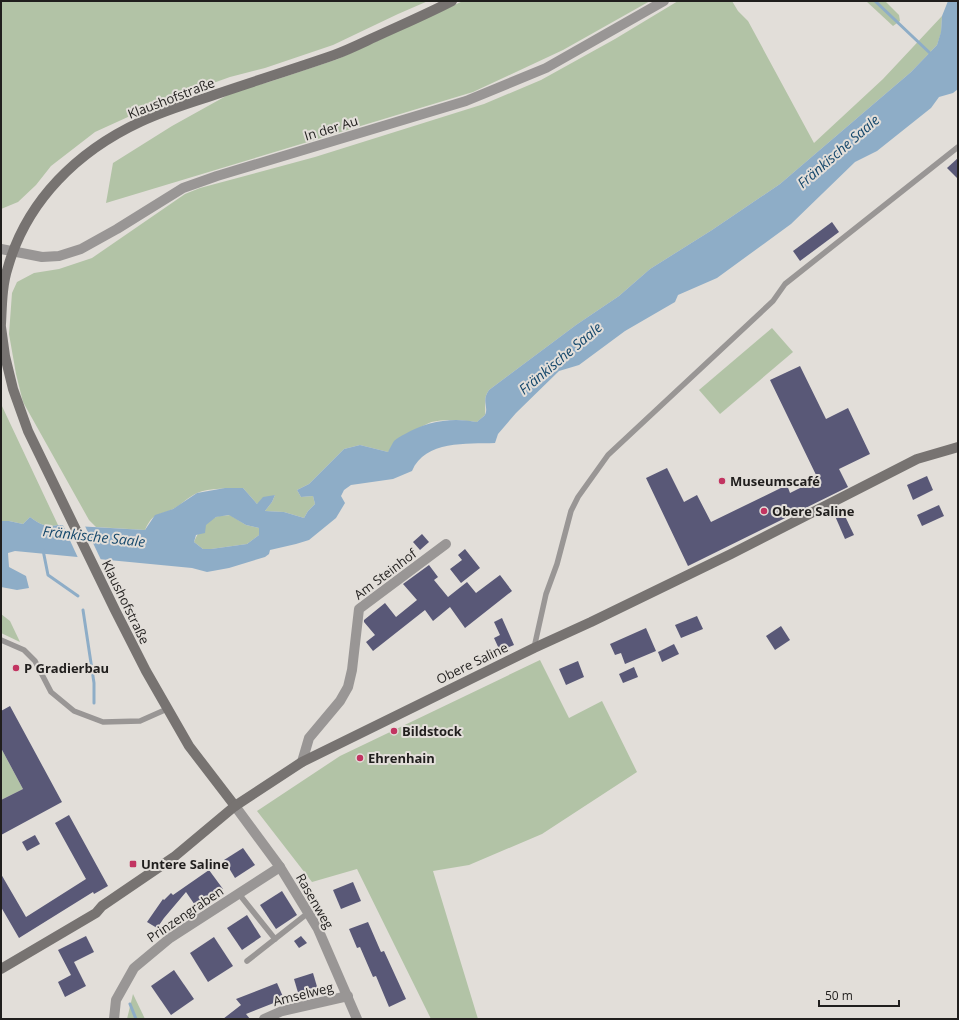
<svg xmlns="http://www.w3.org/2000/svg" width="959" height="1020" font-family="'Open Sans',sans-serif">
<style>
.green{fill:#b2c3a6}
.water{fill:#8eadc7;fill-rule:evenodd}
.pier{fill:#e2ded9}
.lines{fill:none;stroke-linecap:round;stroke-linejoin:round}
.stream{stroke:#8eadc7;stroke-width:3}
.building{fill:#595877}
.lane{stroke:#999695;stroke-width:5.5}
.street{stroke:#999695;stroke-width:10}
.secondary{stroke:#777371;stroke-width:10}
.poi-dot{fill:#c23461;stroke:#e2ded9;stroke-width:1.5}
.labels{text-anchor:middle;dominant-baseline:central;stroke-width:4;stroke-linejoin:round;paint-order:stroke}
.street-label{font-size:13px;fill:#201e1d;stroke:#e2ded9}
.poi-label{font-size:13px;font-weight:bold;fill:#201e1d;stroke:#e2ded9;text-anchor:start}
.water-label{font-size:14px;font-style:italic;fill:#14476b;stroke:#e2ded9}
</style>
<rect width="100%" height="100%" fill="#e2ded9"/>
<g class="green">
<polygon points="1,1 428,1 398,14 333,45 265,68 230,77 163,101 95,132 51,166 36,185 18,202 1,209"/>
<polygon points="463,1 650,1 563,50 473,92 106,203 113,163 172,126 235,91 269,82 338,59"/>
<path d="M 678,1 L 732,1 L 738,11 L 748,21 L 814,143 L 883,79 L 942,16 L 941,33 L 937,45 L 911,72 L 780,184 L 712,230 L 650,269 L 619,296 L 576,325 L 489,390 C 483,398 486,405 485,415 L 477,422 C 465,420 437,418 427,424 C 415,429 399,444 388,452 L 360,445 L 344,449 L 309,484 L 297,490 L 301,497 L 313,496 L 315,504 L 308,511 L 304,518 L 284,512 L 265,511 L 272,502 L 275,495 L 257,504 L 243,488 C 230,488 209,488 197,493 C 188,497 181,505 173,509 C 158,516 153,512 145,530 L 96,527 L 89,520 L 23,402 L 16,374 L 9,334 L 12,293 L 17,282 L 34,273 L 59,269 L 92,258 L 185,194 L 200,188 L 315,157 L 484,104 L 541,80 L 615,39 Z"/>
<polygon points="866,1 885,1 899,15 900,21 893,26"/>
<polygon points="772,328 793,352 720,414 699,390"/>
<path d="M 1,404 L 58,525 C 45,528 40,524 30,517 L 23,524 L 9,521 L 1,521 Z"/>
<path d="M 230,515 L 246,525 L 259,528 L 259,535 L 247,544 L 211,549 L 203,549 L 194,542 C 197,533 207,521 216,517 C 220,515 226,516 230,515 Z"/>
<polygon points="1,614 10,621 20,642 1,633"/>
<polygon points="540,660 569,718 602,701 637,772 542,834 469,865 433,871 478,1019 431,1019 357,869 312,882 257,811 340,756"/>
<polygon points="1,748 23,789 1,800"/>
<polygon points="133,994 145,1019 127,1019"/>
</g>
<path class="water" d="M 948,1 L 958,1 L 958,89 L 953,93 L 939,97 L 931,108 L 877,151 L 855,162 L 791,224 L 717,278 L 678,295 L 675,302 L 625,331 L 579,365 L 559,371 L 516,413 L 498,434 L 495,443 C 467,444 425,440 412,471 L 393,479 L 351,485 L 344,490 L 341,496 L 345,503 L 336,518 L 309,540 L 296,544 L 270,550 L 269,554 L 265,557 L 229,568 L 207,572 L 192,568 L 15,551 L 8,553 L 9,567 L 26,576 L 29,588 L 17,590 L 1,587 L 1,521 L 9,521 L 23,524 L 30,517 C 40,524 45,528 58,525 L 145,530 L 155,515 L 173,509 L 197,493 L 225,488 L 243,488 L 257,504 L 263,497 L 275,495 L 272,502 L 265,511 L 284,512 L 304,518 L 308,511 L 315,504 L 313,496 L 301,497 L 297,490 L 309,484 L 344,449 L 360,445 L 388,452 C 390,448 392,444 394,441 C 397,438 401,436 405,434 C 427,421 452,417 477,422 C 479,420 483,417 485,415 C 489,407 481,401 489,390 L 576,325 L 619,296 L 650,269 L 712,230 L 780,184 L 911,72 L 937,45 L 941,32 L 942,16 ZM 229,515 L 246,525 L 259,528 L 259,535 L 247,544 L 211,549 L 203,549 L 194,542 L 196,535 L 205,533 L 206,525 L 216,517 Z"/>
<polygon class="pier" points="62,523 84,524 102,562 79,560"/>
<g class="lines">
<g class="stream">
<polyline points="875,1 932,55"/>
<polyline points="43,550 48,575 78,596"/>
<polyline points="83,610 94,683 94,703"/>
<polyline points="130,1004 136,1019"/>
</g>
</g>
<g class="building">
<polygon points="958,158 958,179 947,168"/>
<polygon points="832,222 839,232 800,261 793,251"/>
<polygon points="800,366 826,419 848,408 870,454 839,469 848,487 688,566 646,478 667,468 684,502 697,495 711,522 787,485 790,493 818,479 770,380"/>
<polygon points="927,476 933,490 913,500 907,485"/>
<polygon points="939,505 944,516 922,526 917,515"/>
<polygon points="843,512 854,535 845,539 835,516"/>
<polygon points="422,534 429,542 420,550 413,542"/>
<polygon points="465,549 480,568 461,583 450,569 462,560 458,555"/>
<polygon points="429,565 438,577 434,580 448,597 467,582 476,593 500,575 512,591 465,628 450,607 433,621 425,610 373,651 366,642 375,635 364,622 364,620 385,603 396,617 417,600 403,584"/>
<polygon points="697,616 703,629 681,638 675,625"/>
<polygon points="502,618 514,645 500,651 494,638 500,635 494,622"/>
<polygon points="781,626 790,640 775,650 766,636"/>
<polygon points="646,628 656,651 625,664 621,653 615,655 610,644"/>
<polygon points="674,644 679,654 662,662 658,652"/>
<polygon points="578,661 584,677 566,685 559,669"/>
<polygon points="634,667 638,677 623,683 619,674"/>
<polygon points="10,706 62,802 1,835 1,800 23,789 1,748 1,711"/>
<polygon points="69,815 108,886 94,894 93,892 19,938 1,907 1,874 26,917 86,879 55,823"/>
<polygon points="35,835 40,844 27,851 22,842"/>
<polygon points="243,848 255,865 235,878 224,860"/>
<polygon points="209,870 223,889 197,908 186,892 164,918 157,928 147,922 163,899 164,900 171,893 173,895"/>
<polygon points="353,882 361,901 341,909 333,890"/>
<polygon points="282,891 297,915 276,929 260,905"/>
<polygon points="247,915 261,937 242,950 227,928"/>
<polygon points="368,922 381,952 384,951 406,999 389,1007 376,976 373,977 360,947 357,948 349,929"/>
<polygon points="86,936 94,952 74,962 86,986 65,997 58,982 71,975 58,950"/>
<polygon points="301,936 307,943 299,948 294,941"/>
<polygon points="214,937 233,966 208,982 190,953"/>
<polygon points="174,970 194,999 171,1015 151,986"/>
<polygon points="313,973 318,990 299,996 294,979"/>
<polygon points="277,983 284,999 246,1014 250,1019 223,1019 241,1005 236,999"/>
</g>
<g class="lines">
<g class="lane">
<polyline points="1,640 24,650 35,661 51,692 74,711 103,722 140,721 167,709"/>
<polyline points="534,648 546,594 557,564 571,511 578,497 608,455 773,301 785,284 958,147"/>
<polyline points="239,894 275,939"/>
<polyline points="247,961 308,913"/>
</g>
<g class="street">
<polyline points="1,249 42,257 59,256 81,249 117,229 183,188 217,176 466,101 546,68 664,1"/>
<polyline points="302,762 309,738 340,701 348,687 352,670 359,609 446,544"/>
<polyline points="235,806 280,867 318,929 357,1019"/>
<polyline points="114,1019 116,1000 134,968 170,938 280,867"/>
<polyline points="264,1019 282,1011 348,996"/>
</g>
<g class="secondary">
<path d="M 1,324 C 2,305 2,285 8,267 C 27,200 78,151 140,122 C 161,112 183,105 205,98 C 248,83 291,70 334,55 C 348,50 362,43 375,37 C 401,25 427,14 452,1"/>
<polyline points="1,327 5,356 13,389 28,431 115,610 146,671 189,746 235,806"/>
<polyline points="1,969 96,913 102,906 174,857 235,806 302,762 534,648 591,622 731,554 917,459 958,447"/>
</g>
</g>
<g class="poi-dot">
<circle cx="722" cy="481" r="4"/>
<circle cx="764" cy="511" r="4"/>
<circle cx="16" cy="668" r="4"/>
<circle cx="394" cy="731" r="4"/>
<circle cx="360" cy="758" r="4"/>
<rect x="129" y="860" width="8" height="8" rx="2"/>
</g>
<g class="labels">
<g class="street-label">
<text transform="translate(171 98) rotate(-21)">Klaushofstraße</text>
<text transform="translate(331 128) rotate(-17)">In der Au</text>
<text transform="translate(385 574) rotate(-37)">Am Steinhof</text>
<text transform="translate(126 602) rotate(64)">Klaushofstraße</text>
<text transform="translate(472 663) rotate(-26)">Obere Saline</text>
<text transform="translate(315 901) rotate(60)">Rasenweg</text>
<text transform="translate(185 914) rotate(-34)">Prinzengraben</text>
<text transform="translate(303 994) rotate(-14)">Amselweg</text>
</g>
<g class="poi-label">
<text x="730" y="481">Museumscafé</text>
<text x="772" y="511">Obere Saline</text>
<text x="24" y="668">P Gradierbau</text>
<text x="402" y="731">Bildstock</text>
<text x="368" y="758">Ehrenhain</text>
<text x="141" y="864">Untere Saline</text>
</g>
<g class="water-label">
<text transform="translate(838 151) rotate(-41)">Fränkische Saale</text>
<text transform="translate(560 358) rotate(-40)">Fränkische Saale</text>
<text transform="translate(94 536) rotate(6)">Fränkische Saale</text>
</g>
</g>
<rect width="959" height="1020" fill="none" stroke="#201e1d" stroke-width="4"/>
<path d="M819 1000v6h80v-6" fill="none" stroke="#201e1d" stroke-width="2"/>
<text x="825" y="1000" font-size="12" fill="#201e1d" stroke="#e2ded9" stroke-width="3" paint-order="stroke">50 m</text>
</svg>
